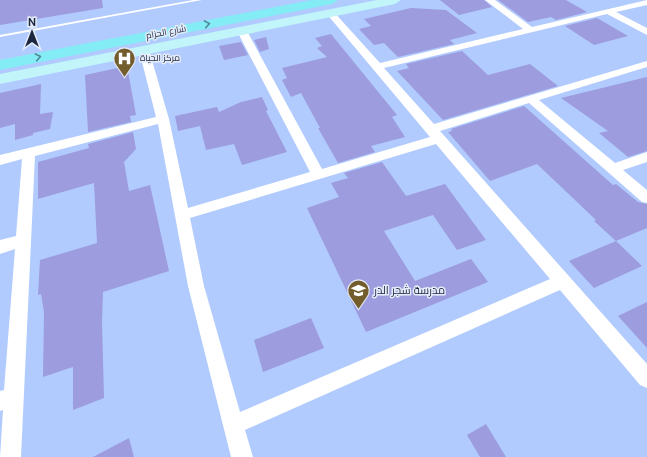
<svg xmlns="http://www.w3.org/2000/svg" width="647" height="457" font-family="'DM Sans',Cairo,sans-serif">
<style>
.building{fill:#9c9cde}
.lines{fill:none;stroke-linecap:round;stroke-linejoin:round}
.lane{fill:#fff;fill-rule:evenodd}
.street{fill:#fff;fill-rule:evenodd}
.secondary{fill:#c1f5fa;fill-rule:evenodd}
.primary{fill:#83ecf5;fill-rule:evenodd}
.oneway{stroke:#508a9a}
.labels{text-anchor:middle;dominant-baseline:central;stroke-width:3;stroke-linejoin:round;paint-order:stroke}
.far-street-label{font-size:9px;fill:#1c2740;stroke:#e5ecf9}
.far-poi-label{font-size:9px;fill:#1c2740;stroke:#e5ecf9;text-anchor:start}
.poi-label{font-size:11px;fill:#1c2740;stroke:#e5ecf9;text-anchor:start}
</style>
<rect width="100%" height="100%" fill="#b1cbfe"/>
<g class="building">
<polygon points="0,0 102,0 103,8 0,25"/>
<polygon points="440,0 484,0 492,7 459,15"/>
<polygon points="498,0 566,0 587,12 556,20 551,17 528,22"/>
<polygon points="411,8 446,10 477,33 450,40 454,44 398,57 384,43 374,45 359,29 371,26 364,19"/>
<polygon points="597,18 628,36 594,45 565,26"/>
<polygon points="331,34 397,115 392,117 405,137 371,146 375,152 338,163 318,128 320,128 301,93 291,97 282,80 287,78 282,68 327,57 317,48 322,46 315,38"/>
<polygon points="266,37 269,49 260,52 254,40"/>
<polygon points="241,42 248,55 224,60 219,46"/>
<polygon points="462,51 488,75 530,64 558,86 443,120 397,71 409,68 406,64"/>
<polygon points="127,66 136,115 130,116 131,122 88,132 85,75"/>
<polygon points="647,77 647,151 628,157 599,133 608,131 561,98"/>
<polygon points="41,84 40,114 53,112 50,129 33,133 33,135 15,140 15,124 0,128 0,93"/>
<polygon points="262,97 268,110 266,111 287,152 242,165 234,144 206,150 200,126 178,131 175,116 217,107 219,112 241,102"/>
<polygon points="524,106 613,185 616,184 638,202 647,204 647,228 616,241 594,221 596,220 537,164 490,181 448,132 452,131 451,129"/>
<polygon points="133,132 136,149 124,162 129,191 150,185 169,271 103,292 102,322 104,398 73,410 73,367 43,377 44,312 41,294 38,295 40,260 97,243 94,183 38,199 38,162 89,148 88,144"/>
<polygon points="382,162 406,196 445,184 486,240 457,250 433,215 384,231 415,281 471,259 488,282 366,332 307,208 339,197 331,183 348,178 344,173"/>
<polygon points="616,241 642,266 594,288 569,261"/>
<polygon points="647,302 647,348 618,316"/>
<polygon points="311,318 324,348 263,372 254,340"/>
<polygon points="486,424 506,457 480,457 467,435"/>
<polygon points="129,438 134,457 93,457"/>
</g>
<g class="lines">
<polygon class="lane" points="193,0 202,0 0,37 0,35"/>
<path class="street" d="M 485,0 L 495,0 L 532,27 L 647,0 L 647,5 L 616,12 L 647,28 L 647,35 L 607,14 L 384,68 L 434,124 L 647,61 L 647,67 L 539,100 L 615,163 L 647,152 L 647,162 L 623,170 L 647,190 L 647,203 L 642,202 L 529,103 L 440,131 L 647,364 L 647,388 L 640,385 L 560,290 L 245,430 L 253,457 L 231,457 L 188,286 L 158,124 L 35,156 L 21,457 L 0,457 L 3,410 L 0,411 L 0,391 L 4,390 L 15,249 L 0,254 L 0,240 L 16,236 L 22,159 L 0,165 L 0,155 L 156,117 L 139,50 L 144,47 L 149,50 L 169,119 L 188,208 L 310,172 L 237,31 L 242,28 L 247,31 L 322,169 L 430,137 L 326,13 L 330,10 L 333,11 L 380,63 L 523,29 ZM 436,144 L 550,279 L 240,412 L 204,286 L 190,218 Z"/>
<polygon class="secondary" points="377,0 401,0 395,4 0,84 0,74"/>
<polygon class="primary" points="312,0 338,0 332,4 0,70 0,60"/>
</g>
<defs><path id="oneway-chevron" d="M-2-3.5L2.5 0L-2 3.5" fill="none" stroke-width="1.6" stroke-linecap="round" stroke-linejoin="round"/></defs>
<g class="oneway">
<use href="#oneway-chevron" transform="translate(207 24) rotate(-11)"/>
<use href="#oneway-chevron" transform="translate(38 57) rotate(-11)"/>
</g>
<defs>
<symbol id="hospital-pin" viewBox="-11 -11 22 30"><path d="M0 17L-7.5 6A9.5 9.5 0 1 1 7.5 6Z" fill="#745d2d" stroke="#e5ecf9"/><path d="M-5-5h3v3.5h4V-5h3V5h-3V1.5h-4V5h-3Z" fill="#fff"/></symbol>
<symbol id="school-pin" viewBox="-11 -11 22 30"><path d="M0 17L-7.5 6A9.5 9.5 0 1 1 7.5 6Z" fill="#745d2d" stroke="#e5ecf9"/><path d="M0-5L7-2L0 1L-7-2ZM-4 1L0 2.5L4 1V4Q0 6-4 4Z" fill="#fff"/></symbol>
</defs>
<g fill-rule="evenodd">
<use href="#hospital-pin" x="112" y="46" width="25" height="34"/>
<use href="#school-pin" x="346" y="278" width="25" height="34"/>
</g>
<g class="labels">
<g class="far-street-label">
<text transform="translate(166 32) rotate(-11)">شارع الحزام</text>
</g>
<g class="far-poi-label">
<text x="140" y="58">مركز الحياة</text>
</g>
<g class="poi-label">
<text x="374" y="290">مدرسة شجر الدر</text>
</g>
</g>
<g transform="translate(32 32)" stroke="#e5ecf9" stroke-width="3" paint-order="stroke">
<path d="M0-3L7 15L0 10L-7 15Z" fill="#1c2740"/>
<text y="-6" font-size="11" font-weight="bold" text-anchor="middle" fill="#1c2740">N</text>
</g>
</svg>
